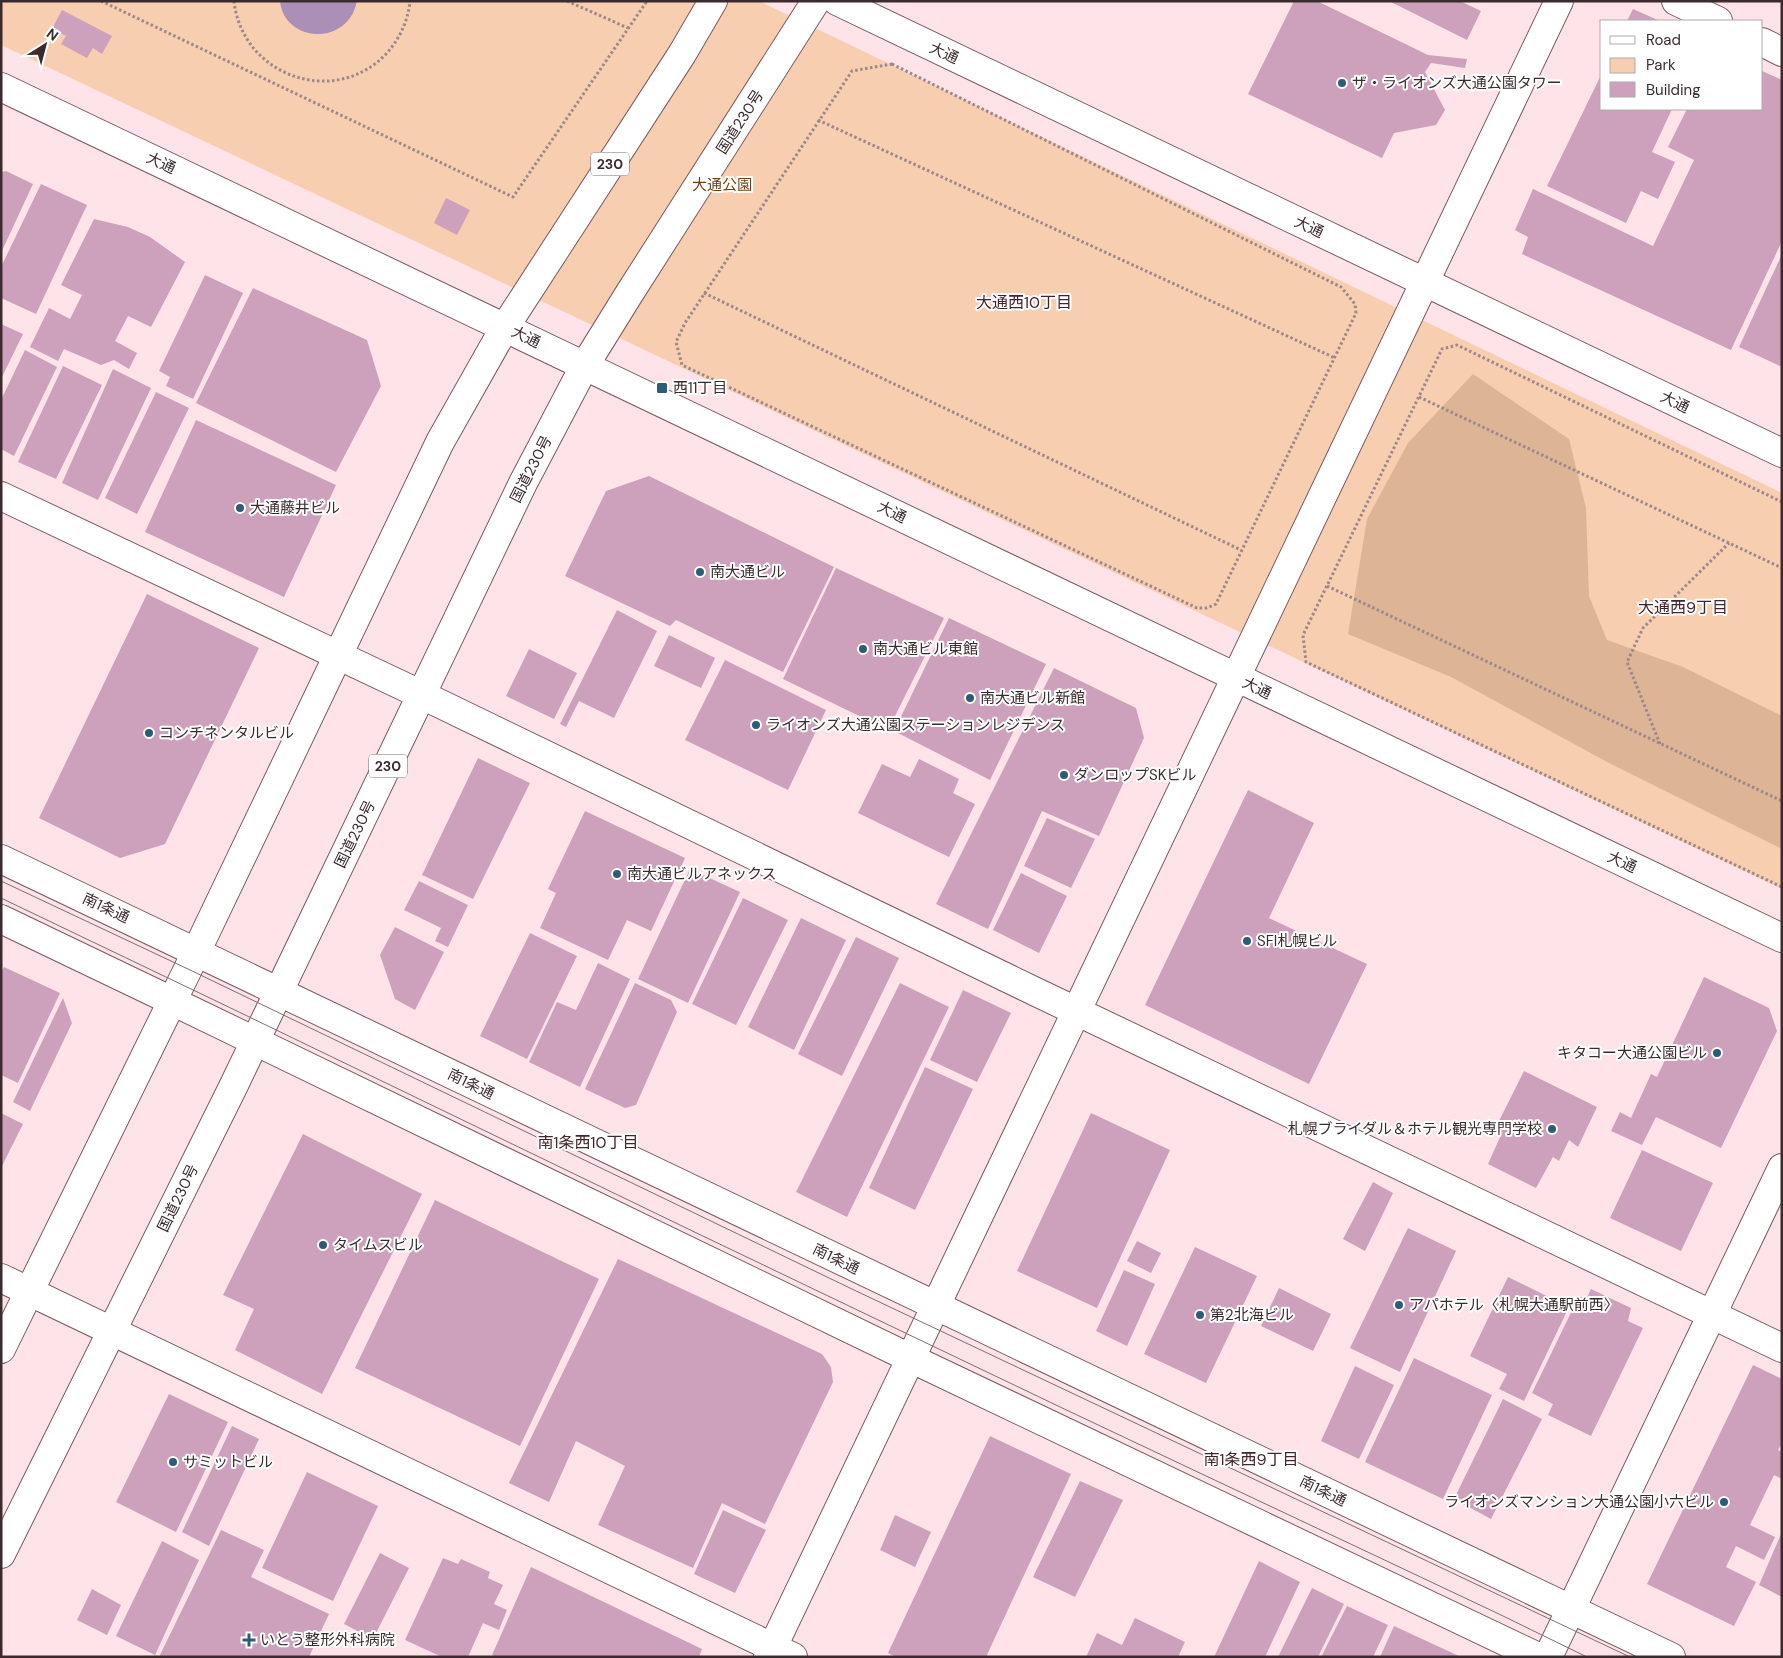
<svg xmlns="http://www.w3.org/2000/svg" width="1783" height="1658" font-family="'DM Sans','Noto Sans JP',sans-serif">
<style>
.green{fill:#f8ceb0}
.forest{fill:#ddb496}
.water{fill:#ab8fb6}
.building{fill:#cda1bb}
.lines{fill:none;stroke-linecap:round;stroke-linejoin:round}
.street-casing{stroke:#7d595f;stroke-width:30}
.secondary-casing{stroke:#7d595f;stroke-width:30}
.highway-casing{stroke:#7d595f;stroke-width:30}
.path{stroke:#9c878a;stroke-width:3;stroke-dasharray:2.5 2.5;stroke-linecap:butt}
.street{stroke:#fff;stroke-width:28}
.secondary{stroke:#fff;stroke-width:28}
.highway{stroke:#fff;stroke-width:28}
.tram{stroke:#806c6f;stroke-width:1}
.poi-dot{fill:#2d5c7b;stroke:#fff;stroke-width:2}
.labels{text-anchor:middle;dominant-baseline:central;stroke-width:4;stroke-linejoin:round;paint-order:stroke}
.shield{fill:#fff;stroke:#766b6d;stroke-width:1}
.shield-label{font-size:14px;font-weight:bold;fill:#3b2b2e}
.street-label{font-size:15px;fill:#3b2b2e;stroke:#fff}
.poi-label{font-size:15px;fill:#3b2b2e;stroke:#fff;text-anchor:start}
.park-label{font-size:15px;fill:#723f0d;stroke:#fff}
.neighbourhood-label{font-size:16px;fill:#44252b;stroke:#fff}
</style>
<rect width="100%" height="100%" fill="#fee4e8"/>
<polygon class="green" points="1,1 759,1 1782,493 1782,889 1,45"/>
<polygon class="forest" points="1473,374 1569,439 1586,508 1589,596 1607,640 1683,667 1782,716 1782,849 1609,763 1451,677 1348,634 1367,519 1408,443"/>
<path class="water" d="M 280,1 L 357,1 C 348,47 284,43 280,1 Z"/>
<g class="building">
<polygon points="1294,1 1317,1 1428,55 1467,59 1465,68 1431,63 1425,72 1445,110 1436,125 1394,133 1382,158 1248,94"/>
<polygon points="1389,1 1460,1 1481,11 1467,40"/>
<polygon points="1633,9 1660,21 1627,21"/>
<polygon points="62,10 112,36 102,54 93,48 87,58 61,44 66,36 52,29"/>
<polygon points="1762,71 1782,80 1782,241 1731,350 1522,254 1528,237 1515,230 1533,189 1653,246 1694,160 1668,147 1687,109 1762,109"/>
<polygon points="1602,73 1602,109 1672,109 1652,152 1675,162 1658,199 1641,191 1626,223 1547,186"/>
<polygon points="6,171 33,184 1,253 1,172"/>
<polygon points="41,184 87,205 36,314 1,298 1,267"/>
<polygon points="446,198 470,210 457,235 434,223"/>
<polygon points="94,219 128,227 150,237 185,262 151,327 128,316 115,341 137,353 129,369 114,360 101,365 64,349 58,361 30,347 49,308 70,319 82,295 61,285"/>
<polygon points="1782,254 1782,367 1739,347"/>
<polygon points="205,275 243,293 193,399 166,386 170,377 159,371"/>
<polygon points="253,288 367,340 381,386 336,472 196,403"/>
<polygon points="1,324 23,334 1,379"/>
<polygon points="25,350 57,367 14,456 1,449 1,400"/>
<polygon points="63,366 102,385 56,479 18,462"/>
<polygon points="113,369 151,388 98,500 62,483"/>
<polygon points="156,392 189,408 137,514 105,498"/>
<polygon points="196,420 336,485 284,597 145,532"/>
<polygon points="649,476 834,567 783,672 676,620 670,626 565,576 606,491"/>
<polygon points="836,568 944,618 888,730 783,679"/>
<polygon points="147,594 259,648 165,844 120,858 39,818"/>
<polygon points="617,610 657,631 614,718 579,701 566,727 560,724"/>
<polygon points="949,618 1046,664 990,780 894,731"/>
<polygon points="669,635 715,658 701,688 654,666"/>
<polygon points="529,649 577,673 554,719 506,696"/>
<polygon points="725,660 826,710 788,790 685,740"/>
<polygon points="1054,668 1136,708 1144,738 1099,836 1042,811 988,929 936,904"/>
<polygon points="478,758 530,783 473,899 422,875"/>
<polygon points="919,759 959,779 953,793 975,804 949,857 858,813 882,764 910,777"/>
<polygon points="1248,790 1314,823 1269,918 1367,964 1309,1084 1145,1005"/>
<polygon points="585,811 685,858 651,931 627,920 608,960 540,928 556,893 548,889"/>
<polygon points="1047,818 1095,839 1071,888 1024,866"/>
<polygon points="690,869 740,892 688,1003 638,979"/>
<polygon points="1021,873 1067,896 1039,953 993,930"/>
<polygon points="419,881 468,905 448,947 435,941 441,928 404,910"/>
<polygon points="743,898 788,920 736,1025 692,1004"/>
<polygon points="801,918 846,940 794,1050 748,1027"/>
<polygon points="395,927 444,952 415,1010 395,999 380,955"/>
<polygon points="530,933 577,956 527,1059 480,1036"/>
<polygon points="856,937 899,958 842,1076 798,1054"/>
<polygon points="598,963 630,979 580,1087 529,1062 557,1002 576,1010"/>
<polygon points="4,967 60,993 18,1083 1,1075 1,972"/>
<polygon points="1704,977 1769,1008 1777,1031 1721,1148 1656,1117 1642,1145 1611,1131 1620,1112 1631,1118 1651,1074 1657,1077"/>
<polygon points="635,983 671,1000 677,1012 636,1105 625,1108 585,1089"/>
<polygon points="900,983 949,1007 847,1217 796,1192"/>
<polygon points="963,990 1011,1013 977,1082 930,1060"/>
<polygon points="63,998 72,1023 30,1111 13,1102"/>
<polygon points="925,1067 973,1089 915,1210 869,1188"/>
<polygon points="1524,1071 1597,1107 1578,1147 1569,1140 1559,1161 1553,1157 1536,1188 1488,1164 1501,1135 1494,1131"/>
<polygon points="1,1113 23,1124 1,1168"/>
<polygon points="1091,1113 1170,1150 1097,1308 1017,1271"/>
<polygon points="303,1134 422,1194 322,1394 235,1350 254,1309 223,1295"/>
<polygon points="1642,1150 1713,1183 1681,1251 1610,1218"/>
<polygon points="1373,1182 1393,1193 1365,1251 1343,1239"/>
<polygon points="435,1200 599,1279 520,1446 355,1368"/>
<polygon points="1408,1228 1456,1251 1400,1372 1350,1348"/>
<polygon points="1137,1241 1161,1253 1151,1273 1127,1261"/>
<polygon points="1195,1247 1257,1276 1206,1383 1144,1354"/>
<polygon points="618,1259 822,1354 831,1367 833,1382 765,1524 722,1503 693,1568 598,1525 625,1466 576,1441 549,1502 509,1483"/>
<polygon points="1124,1270 1155,1284 1127,1346 1096,1331"/>
<polygon points="1508,1277 1569,1307 1524,1401 1499,1389 1507,1374 1470,1356"/>
<polygon points="1279,1288 1331,1314 1313,1351 1261,1326"/>
<polygon points="1591,1289 1631,1308 1628,1321 1643,1328 1591,1436 1548,1415 1553,1404 1532,1393 1579,1296 1586,1300"/>
<polygon points="1414,1358 1492,1395 1443,1499 1365,1462"/>
<polygon points="1753,1365 1782,1379 1782,1443 1778,1450 1782,1452 1782,1479 1774,1475 1750,1525 1775,1537 1764,1560 1736,1546 1726,1567 1756,1582 1734,1626 1647,1584"/>
<polygon points="1355,1366 1394,1385 1359,1459 1321,1441"/>
<polygon points="169,1394 228,1422 176,1532 116,1502"/>
<polygon points="1503,1399 1542,1419 1491,1519 1454,1499"/>
<polygon points="232,1426 259,1439 209,1546 182,1532"/>
<polygon points="990,1436 1071,1474 986,1657 896,1657 888,1653"/>
<polygon points="307,1472 378,1506 333,1601 262,1568"/>
<polygon points="1080,1481 1123,1500 1075,1597 1033,1577"/>
<polygon points="723,1510 766,1530 735,1593 694,1574"/>
<polygon points="895,1515 931,1532 915,1567 880,1550"/>
<polygon points="221,1530 264,1550 251,1577 329,1614 309,1657 159,1657"/>
<polygon points="1782,1532 1782,1597 1759,1585"/>
<polygon points="162,1541 199,1560 155,1655 116,1636"/>
<polygon points="380,1553 409,1568 373,1639 344,1624"/>
<polygon points="443,1558 458,1564 461,1559 490,1572 488,1578 503,1585 494,1604 507,1610 499,1630 483,1623 468,1657 442,1657 405,1640"/>
<polygon points="1259,1561 1300,1582 1265,1657 1214,1657"/>
<polygon points="531,1567 702,1649 699,1657 495,1657 492,1655"/>
<polygon points="1312,1588 1344,1604 1318,1657 1278,1657"/>
<polygon points="92,1589 121,1605 107,1635 77,1620"/>
<polygon points="1347,1606 1388,1625 1373,1657 1321,1657"/>
<polygon points="1135,1618 1185,1642 1178,1657 1086,1657 1097,1633 1122,1645"/>
<polygon points="1394,1626 1461,1657 1380,1657"/>
</g>
<g class="lines">
<defs>
<g id="street">
<polyline points="1676,1 1718,21"/>
<polyline points="1762,42 1782,52"/>
<polyline points="1,496 422,695 1034,991 1782,1348"/>
<polyline points="1,1278 793,1657"/>
</g>
<g id="secondary">
<polyline points="837,1 1782,453"/>
<polyline points="1,87 1782,938"/>
<polyline points="1,859 1671,1657"/>
<polyline points="1,919 172,1001 910,1358 1538,1657"/>
<polyline points="768,1657 1559,1"/>
<polyline points="1548,1657 1782,1168"/>
</g>
<g id="highway">
<polyline points="1,1349 188,969 440,442 505,327 682,54 713,1"/>
<polyline points="1,1554 233,1087 523,483 585,365 629,294 816,1"/>
</g>
</defs>
<use href="#street" class="street-casing"/>
<use href="#secondary" class="secondary-casing"/>
<use href="#highway" class="highway-casing"/>
<g class="path">
<polyline points="101,1 513,197 647,1"/>
<path d="M 234,1 C 242,76 335,109 387,53 C 400,38 408,21 410,1"/>
<polyline points="567,1 628,28"/>
<polygon points="892,64 1341,287 1355,304 1356,313 1216,604 1207,608 1197,608 682,365 676,342 685,323 852,71"/>
<polyline points="818,120 1335,358"/>
<polyline points="704,293 1241,550"/>
<polyline points="1419,397 1782,568"/>
<polyline points="1782,502 1457,345 1442,349 1303,635 1306,662 1782,887"/>
<polyline points="1327,586 1782,801"/>
<polyline points="1660,744 1627,662 1643,628 1729,543"/>
</g>
<use href="#street" class="street"/>
<use href="#secondary" class="secondary"/>
<use href="#highway" class="highway"/>
<g class="tram">
<polyline points="1,881 188,969 854,1290 1630,1657"/>
<path d="M 1,898 C 308,1044 613,1194 920,1340 C 1113,1433 1307,1523 1501,1615 L 1587,1657"/>
</g>
</g>
<g class="poi-dot">
<circle cx="1342" cy="83" r="5"/>
<rect x="656" y="382" width="12" height="12" rx="2.5"/>
<circle cx="240" cy="508" r="5"/>
<circle cx="700" cy="572" r="5"/>
<circle cx="863" cy="649" r="5"/>
<circle cx="970" cy="698" r="5"/>
<circle cx="756" cy="725" r="5"/>
<circle cx="149" cy="733" r="5"/>
<circle cx="1064" cy="775" r="5"/>
<circle cx="617" cy="874" r="5"/>
<circle cx="1247" cy="941" r="5"/>
<circle cx="1717" cy="1053" r="5"/>
<circle cx="1552" cy="1129" r="5"/>
<circle cx="323" cy="1245" r="5"/>
<circle cx="1399" cy="1305" r="5"/>
<circle cx="1200" cy="1315" r="5"/>
<circle cx="173" cy="1462" r="5"/>
<circle cx="1724" cy="1502" r="5"/>
<path d="M246.5 1632.5h5v5h5v5h-5v5h-5v-5h-5v-5h5z"/>
</g>
<g class="labels">
<g class="shield">
<rect x="591" y="152.5" width="38" height="23" rx="4"/>
<rect x="369" y="754.5" width="38" height="23" rx="4"/>
</g>
<g class="shield-label">
<text x="610" y="164">230</text>
<text x="388" y="766">230</text>
</g>
<g class="street-label">
<text transform="translate(944 53) rotate(25)">大通</text>
<text transform="translate(740 122) rotate(-57)">国道230号</text>
<text transform="translate(161 163) rotate(25)">大通</text>
<text transform="translate(1309 227) rotate(25)">大通</text>
<text transform="translate(526 337) rotate(26)">大通</text>
<text transform="translate(1675 402) rotate(26)">大通</text>
<text transform="translate(531 469) rotate(-63)">国道230号</text>
<text transform="translate(892 512) rotate(26)">大通</text>
<text transform="translate(1257 688) rotate(26)">大通</text>
<text transform="translate(355 834) rotate(-64)">国道230号</text>
<text transform="translate(1622 862) rotate(25)">大通</text>
<text transform="translate(106 908) rotate(25)">南1条通</text>
<text transform="translate(471 1084) rotate(26)">南1条通</text>
<text transform="translate(178 1198) rotate(-64)">国道230号</text>
<text transform="translate(836 1259) rotate(26)">南1条通</text>
<text transform="translate(1323 1491) rotate(26)">南1条通</text>
</g>
<g class="poi-label">
<text x="1352" y="83">ザ・ライオンズ大通公園タワー</text>
<text x="673" y="388">西11丁目</text>
<text x="250" y="508">大通藤井ビル</text>
<text x="710" y="572">南大通ビル</text>
<text x="873" y="649">南大通ビル東館</text>
<text x="980" y="698">南大通ビル新館</text>
<text x="766" y="725">ライオンズ大通公園ステーションレジデンス</text>
<text x="159" y="733">コンチネンタルビル</text>
<text x="1074" y="775">ダンロップSKビル</text>
<text x="627" y="874">南大通ビルアネックス</text>
<text x="1257" y="941">SFI札幌ビル</text>
<text x="1707" y="1053" text-anchor="end">キタコー大通公園ビル</text>
<text x="1542" y="1129" text-anchor="end">札幌ブライダル＆ホテル観光専門学校</text>
<text x="333" y="1245">タイムスビル</text>
<text x="1409" y="1305">アパホテル〈札幌大通駅前西〉</text>
<text x="1210" y="1315">第2北海ビル</text>
<text x="183" y="1462">サミットビル</text>
<text x="1714" y="1502" text-anchor="end">ライオンズマンション大通公園小六ビル</text>
<text x="260" y="1640">いとう整形外科病院</text>
</g>
<g class="park-label">
<text x="722" y="185">大通公園</text>
</g>
<g class="neighbourhood-label">
<text x="1024" y="302">大通西10丁目</text>
<text x="1683" y="607">大通西9丁目</text>
<text x="588" y="1142">南1条西10丁目</text>
<text x="1251" y="1459">南1条西9丁目</text>
</g>
</g>
<rect width="1783" height="1658" fill="none" stroke="#3b2b2e" stroke-width="5"/>
<rect x="1600" y="20" width="162" height="90" fill="#ffffff" stroke="#b1aaab"/>
<rect x="1610" y="36" width="25" height="8" fill="#ffffff" stroke="#b1aaab"/>
<text x="1646" y="45" font-size="15" fill="#3b2b2e">Road</text>
<rect x="1610" y="58" width="25" height="15" fill="#f8ceb0" stroke="#b1aaab"/>
<text x="1646" y="70" font-size="15" fill="#3b2b2e">Park</text>
<rect x="1610" y="82" width="25" height="15" fill="#cda1bb" stroke="#b1aaab"/>
<text x="1646" y="95" font-size="15" fill="#3b2b2e">Building</text>
<g transform="translate(45 45) rotate(36)" stroke="#ffffff" stroke-width="4" paint-order="stroke">
<path d="M0-4L9 19L0 12L-9 19Z" fill="#3b2b2e"/>
<text y="-8" font-size="14" font-weight="bold" text-anchor="middle" fill="#3b2b2e">N</text>
</g>
</svg>
